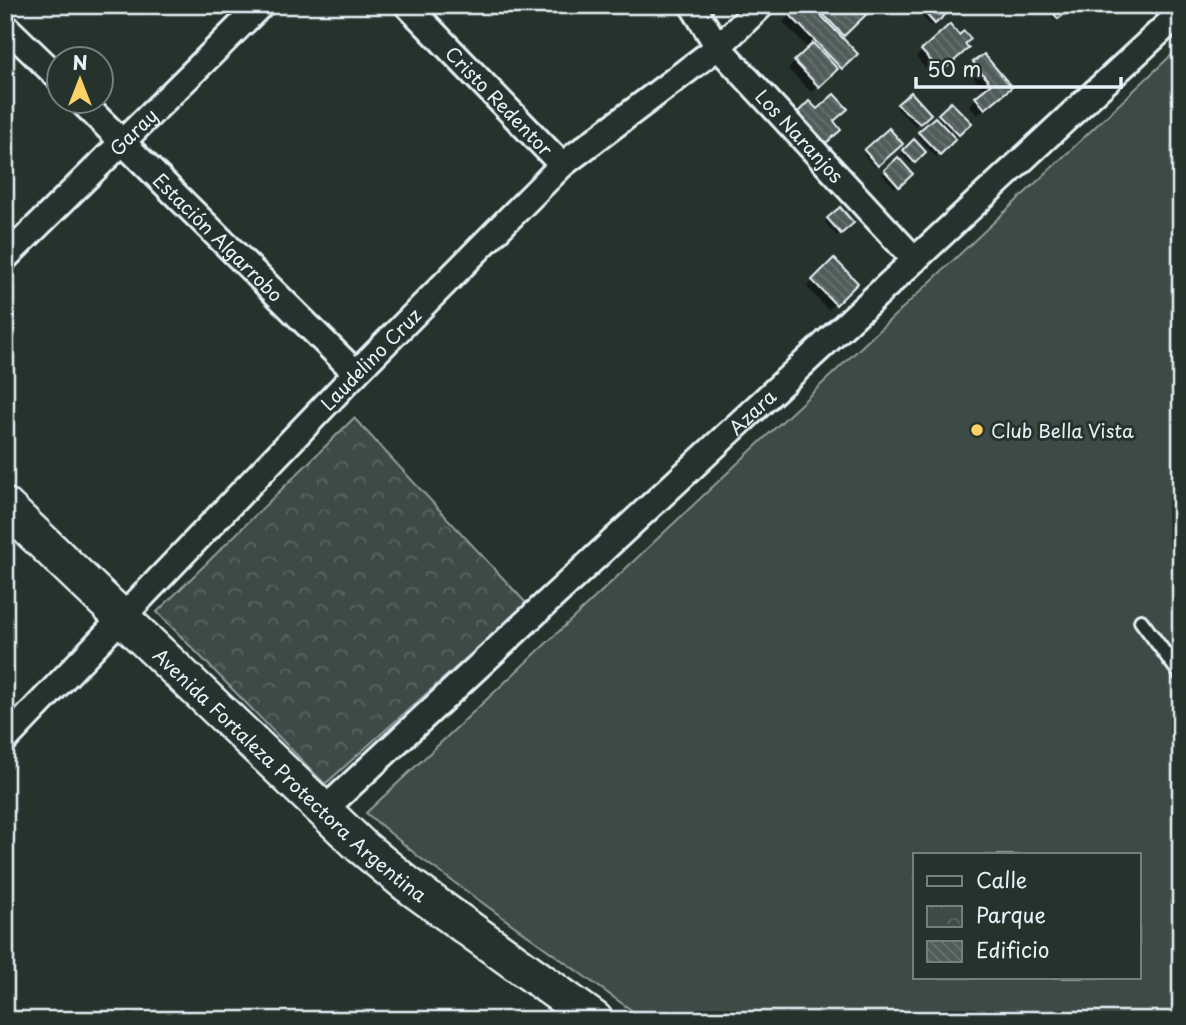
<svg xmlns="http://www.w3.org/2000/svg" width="1186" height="1025" font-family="'Playpen Sans',sans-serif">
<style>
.park{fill:url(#park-crowns);stroke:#939ea0;stroke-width:2}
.pitch{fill:#3e4b47;stroke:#939ea0;stroke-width:2;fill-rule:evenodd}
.shadow{fill:#0007}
.building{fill:url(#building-back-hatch);stroke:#e8f1f8;stroke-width:2}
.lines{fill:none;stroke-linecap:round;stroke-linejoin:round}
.service-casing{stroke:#e8f1f8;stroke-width:18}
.minor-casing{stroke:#e8f1f8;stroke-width:30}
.secondary-casing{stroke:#e8f1f8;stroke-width:40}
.service{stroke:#26332d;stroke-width:12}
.minor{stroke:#26332d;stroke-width:24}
.secondary{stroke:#26332d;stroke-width:35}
.poi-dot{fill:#ffd166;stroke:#26332d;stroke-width:2.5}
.labels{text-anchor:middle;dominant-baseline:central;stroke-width:6;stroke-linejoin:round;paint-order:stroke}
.street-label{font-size:19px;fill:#e8f1f8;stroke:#26332d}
.poi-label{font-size:19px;fill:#e8f1f8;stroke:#26332d;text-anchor:start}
</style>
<defs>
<pattern id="park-crowns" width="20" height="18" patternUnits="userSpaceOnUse" patternTransform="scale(1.75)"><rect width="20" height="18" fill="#3e4b47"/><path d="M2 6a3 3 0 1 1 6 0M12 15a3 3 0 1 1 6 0" fill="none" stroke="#5a6562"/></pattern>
<pattern id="building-back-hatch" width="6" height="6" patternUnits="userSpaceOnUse" patternTransform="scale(1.75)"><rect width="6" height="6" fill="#505c59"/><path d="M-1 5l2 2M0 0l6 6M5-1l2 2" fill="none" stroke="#697472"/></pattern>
</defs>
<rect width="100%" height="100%" fill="#26332d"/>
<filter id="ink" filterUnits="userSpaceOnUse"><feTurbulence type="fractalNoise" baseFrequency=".0143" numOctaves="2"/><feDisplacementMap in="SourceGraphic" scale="14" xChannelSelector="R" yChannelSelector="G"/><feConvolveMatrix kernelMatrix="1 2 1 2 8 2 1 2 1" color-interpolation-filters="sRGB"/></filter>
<g filter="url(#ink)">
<polygon class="park" points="354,418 527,604 325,784 157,612"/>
<path class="pitch" d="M 1181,46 L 1181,1020 L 645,1020 L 419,857 L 366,813 ZM 915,855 L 1139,855 L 1139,978 L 915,978 Z"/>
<g class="shadow">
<polygon points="800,5 820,17 832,5 874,5 840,38 856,54 835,75 832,72 811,92 788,69 809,49 783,22"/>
<polygon points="927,5 950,8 931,26 919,13"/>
<polygon points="1044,5 1058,5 1064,12 1055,20 1043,7"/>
<polygon points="963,44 960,55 934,78 916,57 923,51"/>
<polygon points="983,56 1003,94 977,115 969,105 985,91 967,70"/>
<polygon points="911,94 929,114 916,126 896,108"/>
<polygon points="809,104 832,122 832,136 819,149 792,120"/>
<polygon points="951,104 969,123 936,157 917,136"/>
<polygon points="889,130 901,144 875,167 863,154"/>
<polygon points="914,142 924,152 911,164 901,154"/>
<polygon points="898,160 910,174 895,188 882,174"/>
<polygon points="840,209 852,223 837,236 825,222"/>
<polygon points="834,261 856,283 828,310 807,287"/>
</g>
<g class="building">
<polygon points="798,5 811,5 858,54 842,69 789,14"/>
<polygon points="829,5 876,5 844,36 822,13"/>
<polygon points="925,5 950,5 953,8 935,24 921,9"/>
<polygon points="1047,5 1061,5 1067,12 1058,19"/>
<polygon points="950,24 959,35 964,31 971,39 965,44 969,48 941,72 921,50"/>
<polygon points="813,43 838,69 819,87 794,61"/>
<polygon points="984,54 1012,87 985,109 975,97 991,84 973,62"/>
<polygon points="911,92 931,114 920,124 897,104"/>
<polygon points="834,94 848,109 834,121 841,130 826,143 798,112 809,101 817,109"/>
<polygon points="951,102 972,123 959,135 938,114"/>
<polygon points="935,117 956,139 940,155 918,132"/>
<polygon points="889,128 903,144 878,166 864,150"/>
<polygon points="914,139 926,152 915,163 903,150"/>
<polygon points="898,157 913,174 899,187 884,170"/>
<polygon points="840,207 854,223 841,234 827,218"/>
<polygon points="834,258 858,283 836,305 812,280"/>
</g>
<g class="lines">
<defs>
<polyline id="service" points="1141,621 1181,675"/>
<g id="minor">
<path id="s1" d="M 407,5 L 562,165"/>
<path id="s2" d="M 692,5 L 718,47 L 915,260"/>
<polyline points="5,26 60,79"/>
<path id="s3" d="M 82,102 L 356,373"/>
<path id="s4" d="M 5,258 L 261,5"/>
<path id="s5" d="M 5,740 L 356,373 L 562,165 L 718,47 L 762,5"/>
<path id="s6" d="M 323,811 L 1181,12"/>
</g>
<g id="secondary">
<path id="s7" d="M 5,506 L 361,846 L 407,884 L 595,1020"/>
</g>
</defs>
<use href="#service" class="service-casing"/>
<use href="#minor" class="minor-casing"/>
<use href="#secondary" class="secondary-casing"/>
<use href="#service" class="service"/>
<use href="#minor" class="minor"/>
<use href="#secondary" class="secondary"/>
</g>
</g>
<circle class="poi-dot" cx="977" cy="430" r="7"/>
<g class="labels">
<g class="street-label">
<text stroke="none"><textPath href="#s1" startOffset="133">Cristo Redentor</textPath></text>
<text stroke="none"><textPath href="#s4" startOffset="180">Garay</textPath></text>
<text stroke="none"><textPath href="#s2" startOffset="170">Los Naranjos</textPath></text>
<text stroke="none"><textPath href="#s3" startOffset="192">Estación Algarrobo</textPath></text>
<text stroke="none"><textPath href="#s5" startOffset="528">Laudelino Cruz</textPath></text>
<text stroke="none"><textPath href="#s6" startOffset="586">Azara</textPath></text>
<text stroke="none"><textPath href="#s7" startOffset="392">Avenida Fortaleza Protectora Argentina</textPath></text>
</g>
<g class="poi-label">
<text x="991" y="430">Club Bella Vista</text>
</g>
</g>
<rect width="1186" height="1025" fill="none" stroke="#26332d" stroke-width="28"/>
<rect x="14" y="14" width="1158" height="997" fill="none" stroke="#e8f1f8" stroke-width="2.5" filter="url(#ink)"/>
<rect x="913" y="853" width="228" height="126" fill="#26332d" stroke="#747f7e" stroke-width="2"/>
<rect x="927" y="876" width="35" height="10" fill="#26332d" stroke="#747f7e" stroke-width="2"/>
<text x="976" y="888" font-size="21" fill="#e8f1f8">Calle</text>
<rect x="927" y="906" width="35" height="21" fill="url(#park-crowns)" stroke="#747f7e" stroke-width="2"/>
<text x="976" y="923" font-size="21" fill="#e8f1f8">Parque</text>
<rect x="927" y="941" width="35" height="21" fill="url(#building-back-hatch)" stroke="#747f7e" stroke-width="2"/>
<text x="976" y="958" font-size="21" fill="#e8f1f8">Edificio</text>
<g transform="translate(80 80)"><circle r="33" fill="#26332d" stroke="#747f7e" stroke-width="2"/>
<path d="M0-5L12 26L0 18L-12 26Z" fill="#ffd166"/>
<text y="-10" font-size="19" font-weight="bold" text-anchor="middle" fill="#e8f1f8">N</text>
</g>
<path d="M916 77v10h205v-10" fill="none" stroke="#e8f1f8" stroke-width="3.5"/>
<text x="927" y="77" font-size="21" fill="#e8f1f8" stroke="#26332d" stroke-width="5" paint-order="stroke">50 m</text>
</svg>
